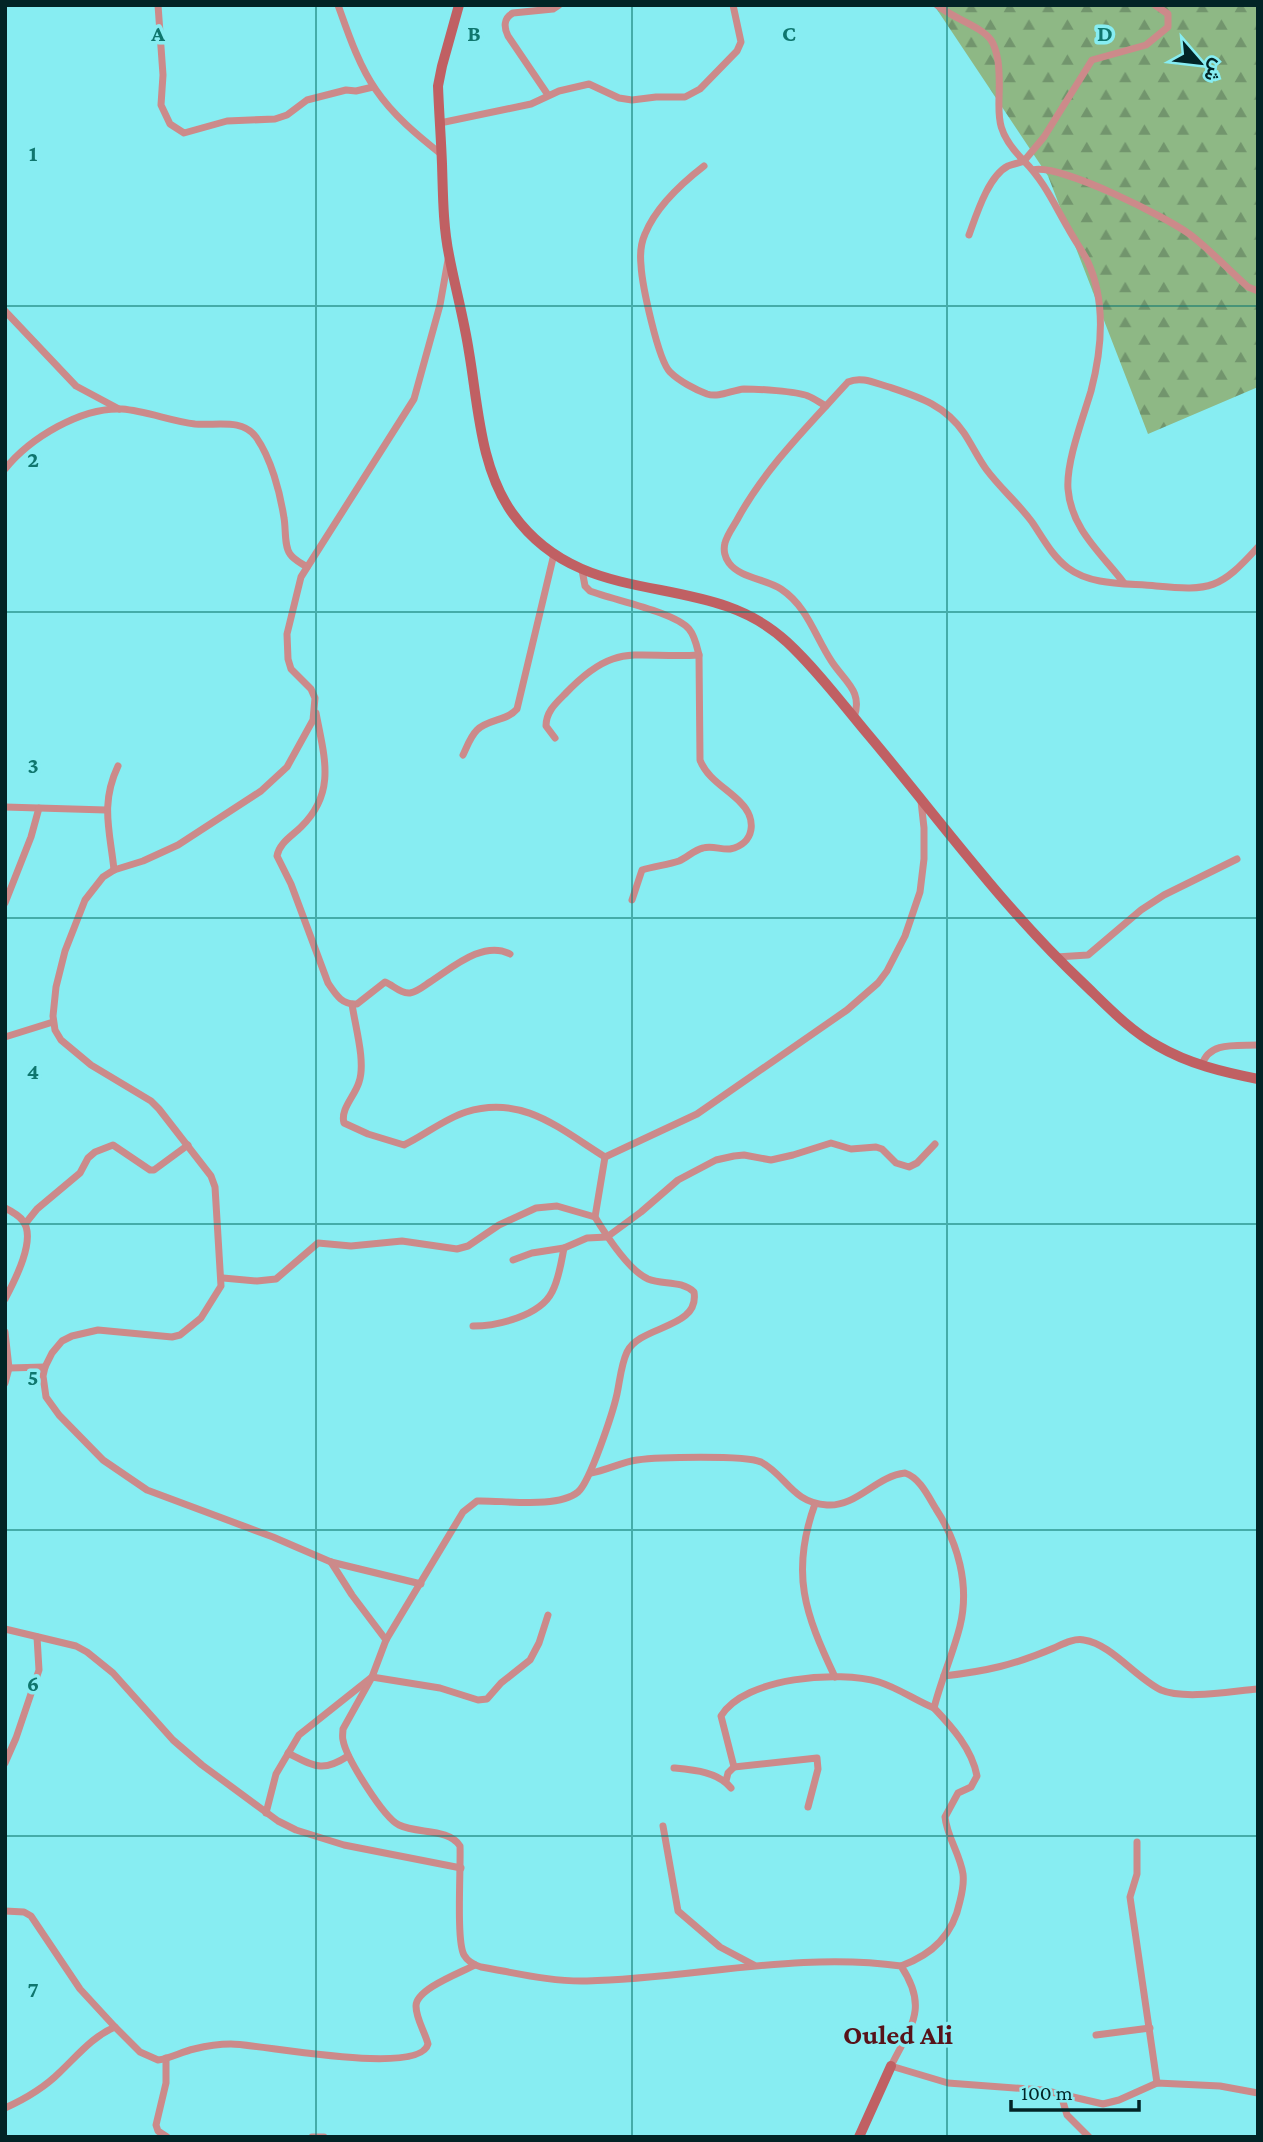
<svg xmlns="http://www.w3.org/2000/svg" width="1263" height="2142" font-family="'Crimson Pro',Vazirmatn,serif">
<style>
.forest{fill:url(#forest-firs)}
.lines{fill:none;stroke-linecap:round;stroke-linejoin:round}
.street{stroke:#cc8a8a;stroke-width:7}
.secondary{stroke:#c06063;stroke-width:10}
.grid{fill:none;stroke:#0f766e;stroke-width:2;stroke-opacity:0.55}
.labels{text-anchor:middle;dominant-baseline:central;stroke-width:7;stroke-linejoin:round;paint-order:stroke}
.quarter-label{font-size:28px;font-weight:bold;fill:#571219;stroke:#87edf2}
.grid-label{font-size:23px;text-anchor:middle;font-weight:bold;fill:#0f766e;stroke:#87edf2;stroke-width:7;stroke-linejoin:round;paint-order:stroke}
</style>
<defs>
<pattern id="forest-firs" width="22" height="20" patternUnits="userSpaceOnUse" patternTransform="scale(1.75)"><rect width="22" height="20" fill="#8eb885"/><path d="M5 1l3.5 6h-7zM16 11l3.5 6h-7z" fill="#72956d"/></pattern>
</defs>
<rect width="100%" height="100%" fill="#87edf2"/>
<polygon class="forest" points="934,5 1258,5 1258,387 1148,434 1048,176"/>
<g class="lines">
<g class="street">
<polyline points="158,5 163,75 161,105 170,124 184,133 227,121 275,119 287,115 307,100 346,90 356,91 373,87"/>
<path d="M 338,5 C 348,33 359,66 376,90 C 393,115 417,135 441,154"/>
<path d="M 937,5 C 952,18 981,26 991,40 C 995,46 997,55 998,61 C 1004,107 986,123 1024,161 L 1044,137 L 1092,60 L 1146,45 L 1168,27 L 1168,14 L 1155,5"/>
<path d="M 548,95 L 508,36 C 504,28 503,18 513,13 L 553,9 L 559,5"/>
<polyline points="440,123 531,104 559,91 589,84 619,98 632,100 656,97 685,97 700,89 737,51 741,42 733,5"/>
<path d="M 704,166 C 682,183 656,207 645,234 C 641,243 640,255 641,265 C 642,285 658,360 670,372 C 679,381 696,390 707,394 C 719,398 732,390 744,389 C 757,389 796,391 808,396 C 814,398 820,403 826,406"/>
<path d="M 1033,170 C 1059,163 1169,218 1192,236 C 1211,251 1229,270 1248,287 L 1258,291"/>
<path d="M 969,235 C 976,216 988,176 1008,166 C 1013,164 1019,163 1024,161 C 1044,181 1054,204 1068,228 C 1074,239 1081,249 1087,260 C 1106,300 1102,349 1091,391 C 1083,418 1066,462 1068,489 C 1071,529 1102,554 1124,583"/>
<polyline points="5,311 76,386 119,409"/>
<path d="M 5,469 C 30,438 81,407 122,409 C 146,411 171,421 195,424 C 216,426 242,418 256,437 C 271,458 280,492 284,518 C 286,528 284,546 290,554 C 294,560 301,563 307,567"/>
<path d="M 582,570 L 585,586 L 590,591 C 613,600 675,612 689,629 C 695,636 697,647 699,655 L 700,760 C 707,779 728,789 741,803 C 757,819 755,844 730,849 C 721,850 712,845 703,848 C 694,850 688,857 679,861 C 668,865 654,866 642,870 L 632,900"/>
<path d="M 316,713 C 324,756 337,792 301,827 C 292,836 279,843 277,856 L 291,884 L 328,983 C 336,995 342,1005 357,1004 L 385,982 C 393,985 401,994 410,993 C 417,992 424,986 430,982 C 452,968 483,940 510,954"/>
<path d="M 854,718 C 863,691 846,683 832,662 C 815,637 808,607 781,589 C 766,579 740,578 729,563 C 725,558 723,550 725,543 C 727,535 733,527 737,520 C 765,468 809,425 848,382 C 861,376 875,383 889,387 C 919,397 945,405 964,433 C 972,445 978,458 986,469 C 1000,488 1018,503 1032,522 C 1043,538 1052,556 1068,568 C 1092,586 1127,583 1156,586 C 1211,591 1220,589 1258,547"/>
<path d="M 555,738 L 546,726 C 546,712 555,704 565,694 C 616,640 634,659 699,655"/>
<path d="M 463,755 C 467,747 470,737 477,730 C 488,719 507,721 517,709 L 554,554"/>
<polyline points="5,807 106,810"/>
<path d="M 114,870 C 110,831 100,804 118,766"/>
<polyline points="5,903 31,837 39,808"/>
<polyline points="1056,957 1088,955 1141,910 1164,895 1237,859"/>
<path d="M 352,1004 C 355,1026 366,1062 359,1082 C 355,1096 340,1109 344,1123 L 368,1134 L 404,1145 C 425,1135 444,1119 466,1112 C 522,1094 560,1129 605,1157"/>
<polyline points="5,1037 53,1022"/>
<path d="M 1202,1065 C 1209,1041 1237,1046 1258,1045"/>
<path d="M 605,1157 L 595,1217 C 606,1235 628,1270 648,1279 C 663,1285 681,1280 694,1292 C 700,1329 640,1325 627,1352 C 621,1365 620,1380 617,1394 C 613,1412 590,1482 578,1492 C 557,1509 503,1500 477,1501 L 463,1512 L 386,1640 L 372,1677 L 343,1729 C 343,1732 342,1737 343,1740 C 346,1758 384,1818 399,1825 C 417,1834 449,1828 460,1846 C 461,1867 456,1941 464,1955 C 468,1962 474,1965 481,1967 C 516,1973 552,1982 587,1981 C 692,1979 797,1951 901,1966 C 929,2008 911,2026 891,2066 L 948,2083 L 1043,2090 L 1103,2104 L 1119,2100 L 1157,2083 L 1220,2086 L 1258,2093"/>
<polyline points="605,1157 697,1114 847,1010 878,983 887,971 905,936 920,892 924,859 924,828 921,801"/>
<path d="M 5,1208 C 11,1211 19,1215 23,1221 C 37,1239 14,1282 5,1299"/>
<polyline points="25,1224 37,1209 80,1173 88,1158 95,1152 113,1145 150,1170 154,1170 188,1145"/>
<polyline points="513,1260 532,1253 564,1248 587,1238 607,1237 641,1212 678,1180 716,1160 734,1156 744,1155 771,1160 793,1155 831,1143 851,1149 876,1147 882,1149 896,1163 909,1167 917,1163 935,1144"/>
<polyline points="223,1278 257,1281 276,1279 318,1243 351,1246 402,1241 457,1249 468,1246 499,1225 536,1208 557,1206 595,1217"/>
<path d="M 473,1326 C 497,1326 540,1316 552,1292 C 559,1279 561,1263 564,1248"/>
<polyline points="5,1332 9,1368 5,1383"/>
<polyline points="9,1368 45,1367"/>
<path d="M 591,1473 C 607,1470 622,1462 637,1460 C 657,1457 746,1455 761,1462 C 786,1475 792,1503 827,1505 C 857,1507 876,1476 905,1473 C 920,1478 928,1496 936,1509 C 958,1543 970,1585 960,1626 C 953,1654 941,1680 934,1708 C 952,1727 972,1749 977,1776 L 971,1787 L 958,1793 L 945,1817 C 947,1837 960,1854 963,1874 C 964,1882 962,1893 960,1901 C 953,1935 933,1954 901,1966"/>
<path d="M 815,1504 C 790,1573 805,1614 835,1677"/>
<polyline points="331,1562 352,1595 386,1640"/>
<polyline points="421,1584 331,1562 273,1537 147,1490 103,1460 59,1415 46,1397 43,1376 45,1367 52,1353 62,1341 72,1336 98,1330 172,1337 180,1335 201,1318 221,1286 215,1187 211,1176 159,1109 151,1101 91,1065 61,1040 55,1030 53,1016 56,987 65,951 85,900 103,877 114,870 143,861 178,845 261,791 287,767 313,720 315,698 311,689 291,669 288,659 287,634 301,577 414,399 440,305 448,260"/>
<polyline points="5,1629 76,1646 87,1652 113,1673 173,1740 202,1765 278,1821 296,1830 344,1845 461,1868"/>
<path d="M 944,1676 C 987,1671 1014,1665 1054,1648 C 1063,1644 1074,1638 1084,1640 C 1111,1644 1136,1678 1161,1690 C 1185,1700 1232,1691 1258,1689"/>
<path d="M 288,1753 C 314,1766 322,1773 348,1756"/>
<polyline points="5,1763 16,1738 39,1670 37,1637"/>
<polyline points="734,1767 817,1758 818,1769 808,1807"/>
<path d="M 674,1768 C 695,1770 718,1772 731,1788"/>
<path d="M 726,1781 L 728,1773 L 734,1767 L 721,1716 C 745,1677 839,1670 879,1682 C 898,1688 915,1700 934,1708"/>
<polyline points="266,1813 276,1774 299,1735 372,1677 440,1688 478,1700 487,1699 501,1683 530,1660 539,1643 548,1615"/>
<polyline points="663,1826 678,1911 720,1947 754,1965"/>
<polyline points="1137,1842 1137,1874 1130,1897 1157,2083"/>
<polyline points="5,1911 24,1912 31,1916 80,1989 115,2027"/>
<polyline points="1096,2035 1150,2028"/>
<polyline points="166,2058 166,2083 156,2125 158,2131 167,2137"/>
<polyline points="1061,2095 1067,2115 1089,2137"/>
<path d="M 5,2108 C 25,2099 45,2087 60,2072 C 77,2056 93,2036 115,2027 L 140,2052 L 158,2060 C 171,2058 181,2052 194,2049 C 206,2046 218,2044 231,2044 C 260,2044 420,2077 428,2044 C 425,2032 416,2019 416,2006 C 416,1989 460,1973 475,1965"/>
<polyline points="312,2137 324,2137"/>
</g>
<g class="secondary">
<path d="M 459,5 L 442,66 L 438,86 C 439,112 441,138 442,164 C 443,194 443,226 449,255 C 455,287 464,319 469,352 C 478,404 480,469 513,514 C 586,615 706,566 787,642 C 816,669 841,702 866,732 C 937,816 1002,907 1083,983 C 1106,1005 1129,1030 1158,1046 C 1189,1064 1223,1072 1258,1079"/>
<polyline points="859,2137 891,2066"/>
</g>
</g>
<path class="grid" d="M 316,5 L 316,2137M 632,5 L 632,2137M 947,5 L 947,2137M 5,306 L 1258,306M 5,612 L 1258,612M 5,918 L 1258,918M 5,1224 L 1258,1224M 5,1530 L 1258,1530M 5,1836 L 1258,1836"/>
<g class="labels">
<g class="quarter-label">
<text x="898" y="2034">Ouled Ali</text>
</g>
</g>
<g class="grid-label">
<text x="158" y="41">A</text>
<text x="474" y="41">B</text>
<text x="789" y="41">C</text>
<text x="1105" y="41">D</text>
<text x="33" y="161">1</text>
<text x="33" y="467">2</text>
<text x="33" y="773">3</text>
<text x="33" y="1079">4</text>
<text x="33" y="1385">5</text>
<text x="33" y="1691">6</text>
<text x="33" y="1997">7</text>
</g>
<rect width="1263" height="2142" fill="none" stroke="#022426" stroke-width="14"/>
<g transform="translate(1200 63) rotate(118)" stroke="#87edf2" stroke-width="5" paint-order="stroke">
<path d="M0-5L12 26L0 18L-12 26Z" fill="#022426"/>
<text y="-10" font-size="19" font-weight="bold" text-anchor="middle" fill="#022426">ش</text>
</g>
<path d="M1011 2100v10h128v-10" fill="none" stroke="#022426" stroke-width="3.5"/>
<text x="1021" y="2100" font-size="21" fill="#022426" stroke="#87edf2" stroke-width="5" paint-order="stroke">100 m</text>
</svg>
